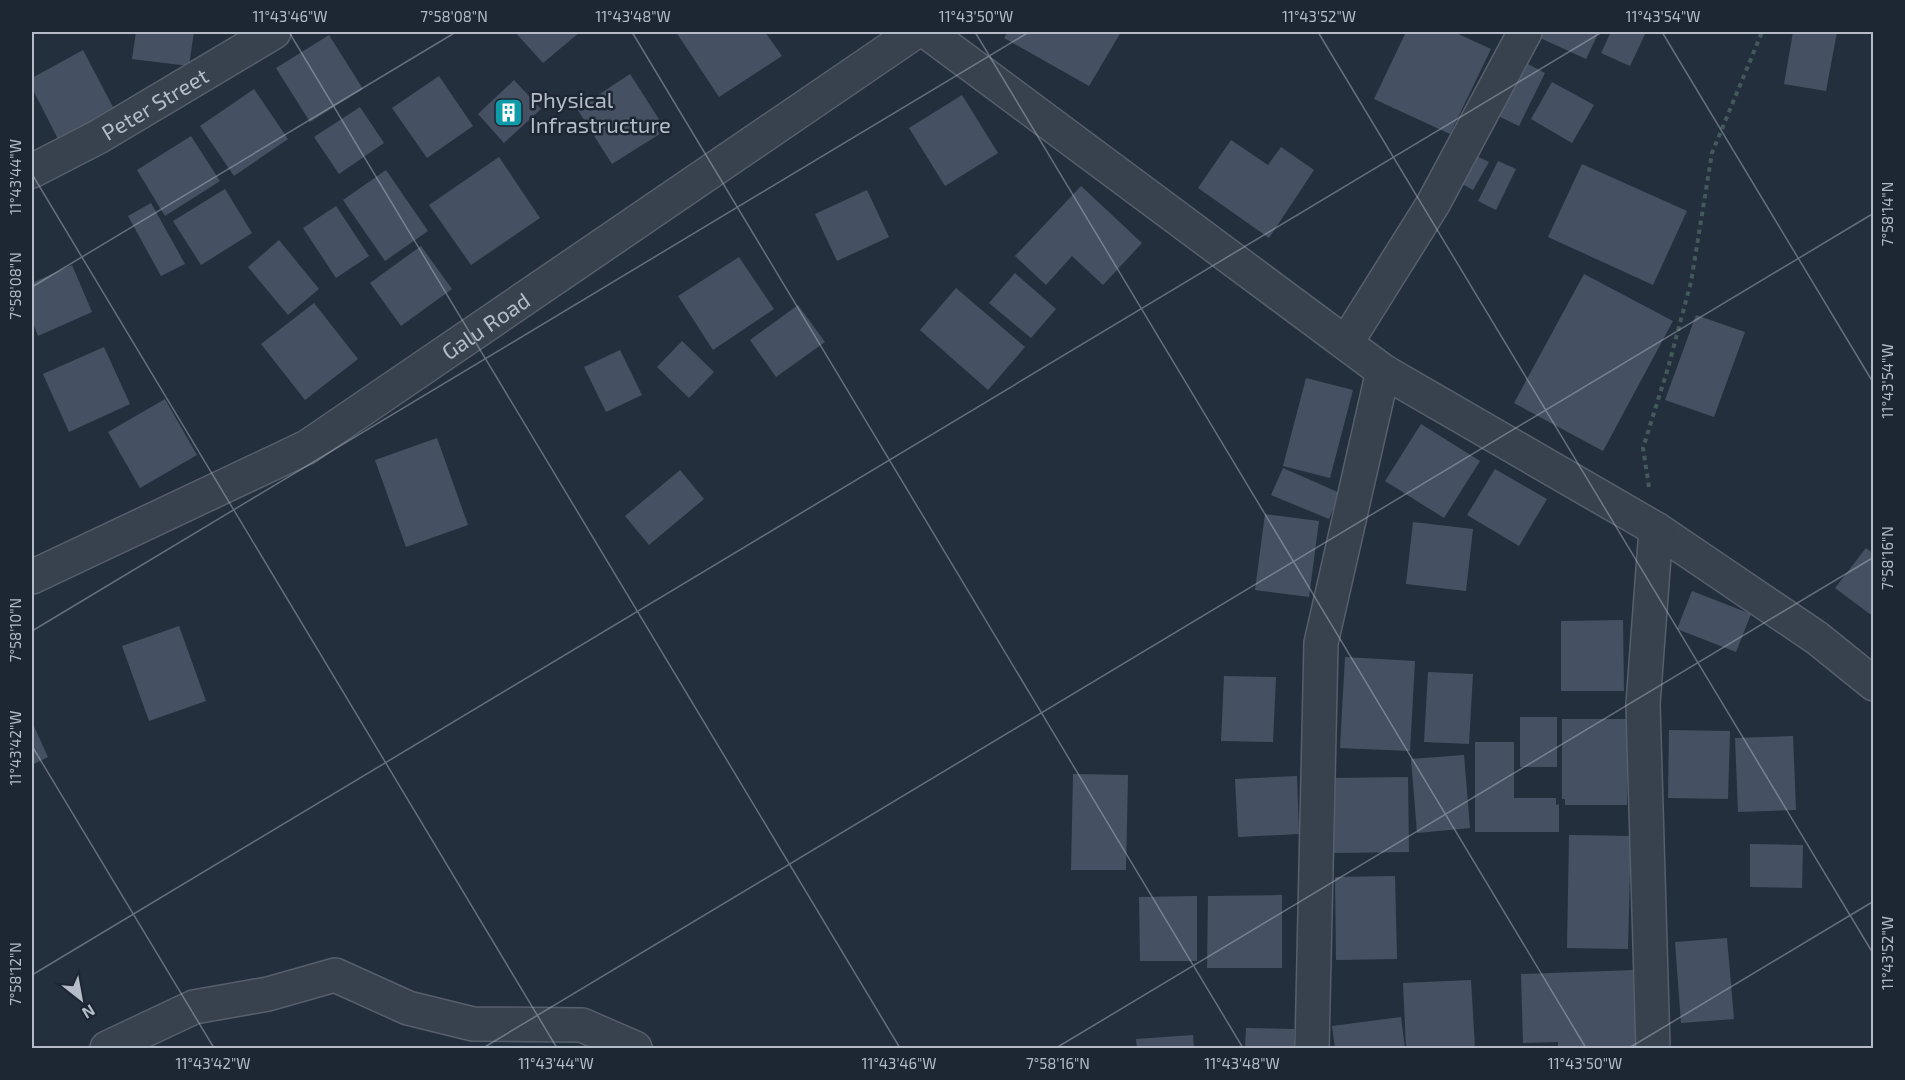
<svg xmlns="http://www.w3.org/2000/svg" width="1905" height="1080" font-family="'Exo 2',sans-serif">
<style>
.building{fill:#455162}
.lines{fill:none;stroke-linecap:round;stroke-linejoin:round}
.minor-casing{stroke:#565f6c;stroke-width:36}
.path{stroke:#44595c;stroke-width:4;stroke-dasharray:4.5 4.5;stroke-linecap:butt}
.minor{stroke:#38414e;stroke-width:33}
.ticks{fill:none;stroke:#b4bcc9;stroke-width:1.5;stroke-opacity:0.45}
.labels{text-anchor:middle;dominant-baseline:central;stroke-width:5;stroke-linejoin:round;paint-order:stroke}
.poi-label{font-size:22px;fill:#b4bcc9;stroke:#1d2633;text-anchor:start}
.street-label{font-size:22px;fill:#b4bcc9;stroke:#1d2633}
.neatline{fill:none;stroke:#b4bcc9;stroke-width:2}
.ticks-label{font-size:15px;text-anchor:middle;fill:#b4bcc9}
</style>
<rect width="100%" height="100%" fill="#242f3e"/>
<g class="building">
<polygon points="136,32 194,32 189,66 132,59"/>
<polygon points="515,32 580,32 543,63"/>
<polygon points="676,32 765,32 782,56 719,97"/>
<polygon points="1008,32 1121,32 1089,86 1004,38"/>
<polygon points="1406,32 1454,32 1491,49 1450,134 1374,99"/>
<polygon points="1540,32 1599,32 1586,59 1538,37"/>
<polygon points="1611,32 1646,32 1630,66 1601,53"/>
<polygon points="1793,32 1837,32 1826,91 1784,84"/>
<polygon points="329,35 363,89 310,122 276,68"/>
<polygon points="83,50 114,109 58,139 32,88 32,78"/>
<polygon points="1520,60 1545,73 1519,126 1494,114"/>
<polygon points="630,74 666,130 612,164 577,109"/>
<polygon points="439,76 473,126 427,158 392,108"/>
<polygon points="514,80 541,109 504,143 478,114"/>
<polygon points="1552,82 1594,105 1572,143 1531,119"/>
<polygon points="254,89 288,139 234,176 200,126"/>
<polygon points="962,95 998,153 945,186 909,128"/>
<polygon points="360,107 384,143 339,174 314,137"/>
<polygon points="191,136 220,181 165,216 137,170"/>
<polygon points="1231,140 1268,165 1281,147 1314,170 1269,238 1198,188"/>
<polygon points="1470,153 1489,162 1473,190 1455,180"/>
<polygon points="499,157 540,218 471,265 429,205"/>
<polygon points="1498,161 1516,169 1496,210 1478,201"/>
<polygon points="1582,164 1687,211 1653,285 1548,237"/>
<polygon points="386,170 428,231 385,261 343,200"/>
<polygon points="1081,186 1142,243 1103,285 1072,256 1046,285 1015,256"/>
<polygon points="225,189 252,233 201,265 173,221"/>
<polygon points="867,190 889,237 837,261 815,214"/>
<polygon points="151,203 185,264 161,276 128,216"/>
<polygon points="336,206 369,256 336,278 303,228"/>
<polygon points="279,240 319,289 288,315 248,267"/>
<polygon points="421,246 452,289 401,326 370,283"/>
<polygon points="739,257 774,309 713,350 678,296"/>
<polygon points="72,265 92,312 38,336 32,321 32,283"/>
<polygon points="1015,273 1056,309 1031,338 989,303"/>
<polygon points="1584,274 1673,321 1603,451 1514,403"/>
<polygon points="956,288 1025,347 988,390 920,330"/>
<polygon points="314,303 358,359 305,400 261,344"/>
<polygon points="798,305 825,342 776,377 750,340"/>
<polygon points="1696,315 1745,332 1714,417 1665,400"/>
<polygon points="682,341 714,372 689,398 657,367"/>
<polygon points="104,347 130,404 69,432 43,374"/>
<polygon points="620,350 642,395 606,412 584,367"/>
<polygon points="1306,378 1353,390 1330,478 1283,466"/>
<polygon points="165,399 197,455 140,488 108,432"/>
<polygon points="1421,424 1480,461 1444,518 1385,481"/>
<polygon points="437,438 468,525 406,547 375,460"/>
<polygon points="1283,468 1340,493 1329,519 1271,495"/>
<polygon points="1495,469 1547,499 1519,546 1467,515"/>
<polygon points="680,470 704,499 649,545 625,516"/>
<polygon points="1265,514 1319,521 1309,597 1255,590"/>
<polygon points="1413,522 1473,529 1466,591 1406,584"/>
<polygon points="1866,548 1874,554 1874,617 1835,588"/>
<polygon points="1692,591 1751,614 1736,652 1677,629"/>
<polygon points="1623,620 1624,691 1561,691 1561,621"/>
<polygon points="179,626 206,701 149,721 122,646"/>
<polygon points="1345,657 1415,661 1410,751 1340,748"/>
<polygon points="1428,672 1473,674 1469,744 1424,742"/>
<polygon points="1224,676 1276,677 1273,742 1221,741"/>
<rect x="1520" y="717" width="37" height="50"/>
<polygon points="1562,719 1628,719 1627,805 1565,805 1565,799 1562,799"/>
<polygon points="32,722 48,757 32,765"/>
<polygon points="1669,730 1730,731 1728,799 1668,798"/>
<polygon points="1793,736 1796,810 1738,812 1735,738"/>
<polygon points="1475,742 1514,742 1514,798 1556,798 1556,805 1559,804 1559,832 1475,832"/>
<polygon points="1464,755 1470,828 1417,833 1411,759"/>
<polygon points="1073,774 1128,775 1126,870 1071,870"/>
<polygon points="1297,776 1299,834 1238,837 1235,779"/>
<polygon points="1408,777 1409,852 1333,853 1333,778"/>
<polygon points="1569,835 1631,836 1628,949 1567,948"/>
<polygon points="1750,844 1803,845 1802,888 1750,887"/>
<polygon points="1395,876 1397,959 1336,960 1335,877"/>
<polygon points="1282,895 1282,968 1207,968 1208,896"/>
<polygon points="1197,896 1197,961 1140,961 1139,897"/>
<polygon points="1727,938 1734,1019 1681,1023 1675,942"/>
<polygon points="1634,970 1636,1048 1558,1048 1558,1042 1523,1043 1521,974"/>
<polygon points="1471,980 1475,1048 1406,1048 1403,983"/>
<polygon points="1401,1017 1405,1048 1335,1048 1332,1026"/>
<polygon points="1246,1028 1294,1029 1294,1048 1245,1048"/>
<polygon points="1193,1035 1194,1048 1137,1048 1136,1039"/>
</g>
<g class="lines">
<defs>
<g id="minor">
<polyline points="927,32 1383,371 1656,529 1817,638 1874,684"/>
<path id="s1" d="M 32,171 L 98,137 L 274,32"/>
<polyline points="1346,343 1433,204 1525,32"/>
<path id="s2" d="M 32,577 L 307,447 L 915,32"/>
<polyline points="107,1048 194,1007 268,994 335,975 408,1008 473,1024 582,1025 635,1048"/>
<polyline points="1312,1048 1321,643 1383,371"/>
<polyline points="1653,1048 1643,704 1656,529"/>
</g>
</defs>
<use href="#minor" class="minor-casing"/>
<polyline class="path" points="1649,487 1643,448 1668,368 1691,282 1712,153 1762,32"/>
<use href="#minor" class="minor"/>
</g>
<path class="ticks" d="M 289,32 L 900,1048M 632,32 L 1243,1048M 975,32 L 1586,1048M 1318,32 L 1874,955M 1662,32 L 1874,384M 32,174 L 557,1048M 32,287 L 456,32M 32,631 L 1029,32M 32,746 L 214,1048M 32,975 L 1602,32M 483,1048 L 1874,213M 1056,1048 L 1874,557M 1629,1048 L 1874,901"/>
<defs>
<symbol id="building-square" viewBox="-11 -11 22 22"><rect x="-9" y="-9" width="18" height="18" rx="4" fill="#0f9aa8" stroke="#1d2633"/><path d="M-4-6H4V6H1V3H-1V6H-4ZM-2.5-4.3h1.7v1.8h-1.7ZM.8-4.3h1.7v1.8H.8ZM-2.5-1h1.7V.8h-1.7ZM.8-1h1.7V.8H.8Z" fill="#fff"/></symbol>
</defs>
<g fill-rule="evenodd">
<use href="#building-square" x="492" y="96" width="33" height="33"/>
</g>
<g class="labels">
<g class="poi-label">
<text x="530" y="99">Physical<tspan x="530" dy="25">Infrastructure</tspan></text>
</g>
<g class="street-label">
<text stroke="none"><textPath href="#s1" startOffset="140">Peter Street</textPath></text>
<text stroke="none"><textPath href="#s2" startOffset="520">Galu Road</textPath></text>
</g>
</g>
<rect width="1905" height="1080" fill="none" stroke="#1d2633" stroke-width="66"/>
<g transform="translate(81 999) rotate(149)" stroke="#1d2633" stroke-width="4.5" paint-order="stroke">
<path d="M0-4.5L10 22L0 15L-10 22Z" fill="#b4bcc9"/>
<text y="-9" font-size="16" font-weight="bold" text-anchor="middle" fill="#b4bcc9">N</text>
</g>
<rect x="33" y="33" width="1839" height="1014" class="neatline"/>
<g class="ticks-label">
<text x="290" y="22">11°43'46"W</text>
<text x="454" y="22">7°58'08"N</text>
<text x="633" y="22">11°43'48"W</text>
<text x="976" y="22">11°43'50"W</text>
<text x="1319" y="22">11°43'52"W</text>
<text x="1663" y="22">11°43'54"W</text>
<text transform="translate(16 177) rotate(-90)" y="5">11°43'44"W</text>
<text transform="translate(1888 214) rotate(-90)" y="5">7°58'14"N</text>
<text transform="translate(16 286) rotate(-90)" y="5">7°58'08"N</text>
<text transform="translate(1888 381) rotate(-90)" y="5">11°43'54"W</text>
<text transform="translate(1888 558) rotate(-90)" y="5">7°58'16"N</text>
<text transform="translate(16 630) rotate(-90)" y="5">7°58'10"N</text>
<text transform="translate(16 748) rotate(-90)" y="5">11°43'42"W</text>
<text transform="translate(1888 953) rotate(-90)" y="5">11°43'52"W</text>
<text transform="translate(16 974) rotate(-90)" y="5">7°58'12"N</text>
<text x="213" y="1069">11°43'42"W</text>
<text x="556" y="1069">11°43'44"W</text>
<text x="899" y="1069">11°43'46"W</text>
<text x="1058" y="1069">7°58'16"N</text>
<text x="1242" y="1069">11°43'48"W</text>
<text x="1585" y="1069">11°43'50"W</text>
</g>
</svg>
